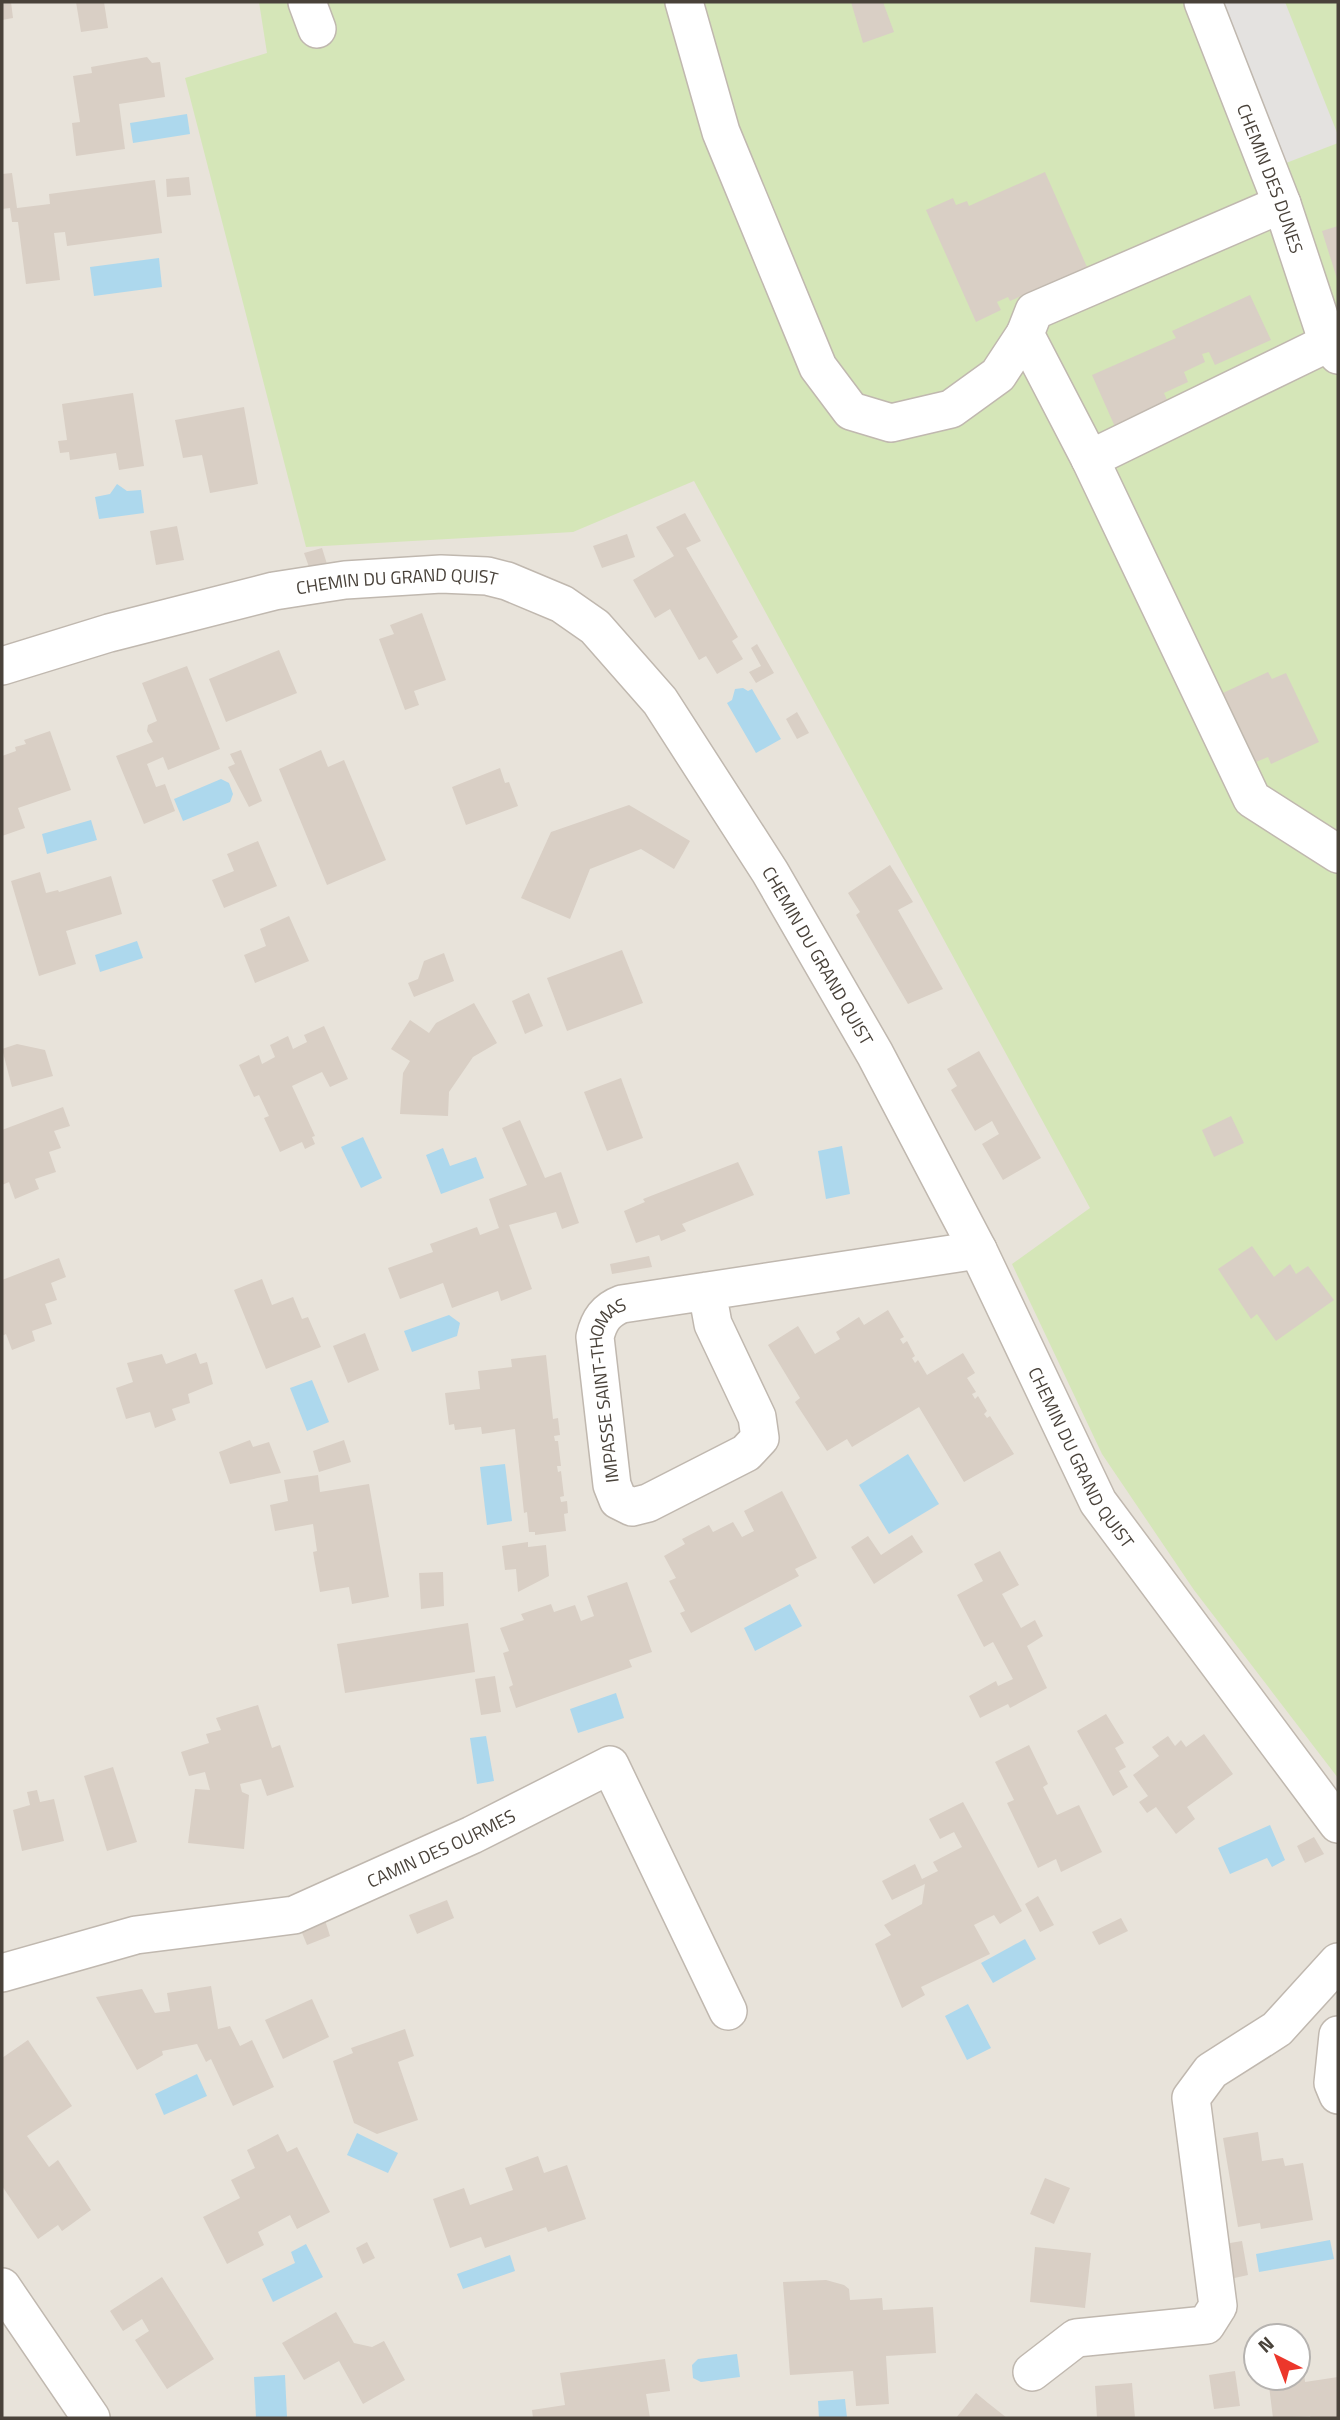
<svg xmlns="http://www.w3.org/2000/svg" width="1340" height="2420" font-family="'Titillium Web',sans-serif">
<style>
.residential{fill:#e8e3da;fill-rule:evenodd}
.green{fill:#d5e6b8}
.parking{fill:#e4e2e0}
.water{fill:#add8ed}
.building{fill:#d9cfc5}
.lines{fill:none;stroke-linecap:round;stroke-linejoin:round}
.minor-casing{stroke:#c0b8af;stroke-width:40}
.minor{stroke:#fff;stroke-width:37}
.labels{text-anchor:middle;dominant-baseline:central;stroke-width:7;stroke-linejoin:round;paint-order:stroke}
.street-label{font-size:18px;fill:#49423a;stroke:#fff}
</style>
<rect width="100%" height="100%" fill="#f5f1ec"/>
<path class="residential" d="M 2,2 L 1338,2 L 1338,2418 L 2,2418 ZM 1256,2336 L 1298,2336 L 1298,2378 L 1256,2378 Z"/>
<polygon class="green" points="259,2 1338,2 1338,1778 1194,1590 1102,1454 1012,1264 1090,1208 694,481 573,532 306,547 185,78 267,53"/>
<polygon class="parking" points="1222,2 1285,2 1338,135 1338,143 1286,163"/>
<g class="water">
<polygon points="187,114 190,134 133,143 130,123"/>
<polygon points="159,258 162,287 94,296 90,267"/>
<polygon points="117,484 127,491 141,490 144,513 99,519 95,497 110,494"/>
<polygon points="743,688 748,691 752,689 781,739 756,753 727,703 732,700 735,689"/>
<polygon points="221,779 229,783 233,794 230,802 183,821 174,799"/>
<polygon points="91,820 97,840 47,854 42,834"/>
<polygon points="137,941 143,958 100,972 95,955"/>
<polygon points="363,1137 382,1178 361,1188 341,1147"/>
<polygon points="842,1146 850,1194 826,1199 818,1151"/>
<polygon points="443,1148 450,1166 476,1157 484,1178 441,1194 426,1155"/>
<polygon points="449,1315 460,1323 457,1336 412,1352 404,1331"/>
<polygon points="312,1380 329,1422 307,1431 290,1388"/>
<polygon points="908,1454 939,1504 889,1534 859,1485"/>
<polygon points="505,1464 512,1521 487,1525 480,1467"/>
<polygon points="790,1604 802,1626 755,1651 744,1628"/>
<polygon points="616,1693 624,1718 578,1733 570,1709"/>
<polygon points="486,1736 494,1781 477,1784 470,1738"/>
<polygon points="1270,1825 1285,1860 1272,1867 1267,1858 1230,1874 1218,1848"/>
<polygon points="1025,1939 1036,1959 993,1983 981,1963"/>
<polygon points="968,2004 991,2048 967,2060 945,2016"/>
<polygon points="197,2074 207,2096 164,2115 155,2094"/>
<polygon points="357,2133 398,2153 388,2173 347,2155"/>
<polygon points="1330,2240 1334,2259 1259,2272 1256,2254"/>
<polygon points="306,2244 323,2277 273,2302 262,2279 295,2263 291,2252"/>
<polygon points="510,2255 515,2271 463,2289 457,2274"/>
<polygon points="737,2354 740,2377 701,2382 693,2378 692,2365 698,2359"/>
<polygon points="285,2375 287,2418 256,2418 254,2377"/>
<polygon points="845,2399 847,2418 819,2418 818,2401"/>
</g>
<g class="building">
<polygon points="2,2 11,2 13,18 2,20"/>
<polygon points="76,2 104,2 108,28 81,32"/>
<polygon points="851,2 883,2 894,32 863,43"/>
<polygon points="147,57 152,63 160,62 165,97 119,104 125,149 76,156 72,123 80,122 73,76 92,73 91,67"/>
<polygon points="1045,172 1087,267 1010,301 1008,297 997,302 1001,310 976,322 926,210 953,198 956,205 967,201 969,206"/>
<polygon points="12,173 17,208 50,204 49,194 155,180 162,233 67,246 65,232 54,233 60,280 26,284 18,222 12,222 10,208 2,209 2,174"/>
<polygon points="189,177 191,195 167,197 166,179"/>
<polygon points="1338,226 1338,282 1322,231"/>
<polygon points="1250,295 1271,340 1215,365 1209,352 1202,354 1205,362 1184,372 1188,382 1164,393 1169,405 1116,429 1092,375 1176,338 1172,331"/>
<polygon points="133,393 144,466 119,470 116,453 70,460 69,452 60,453 58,441 67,440 62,404"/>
<polygon points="244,407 258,484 210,493 202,455 183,458 175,420"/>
<polygon points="685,513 701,541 686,548 738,637 732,641 743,659 717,674 706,656 699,660 670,609 655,618 633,580 674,556 656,527"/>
<polygon points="177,526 184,560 156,565 150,531"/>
<polygon points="627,534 635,557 602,568 593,546"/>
<polygon points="322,548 327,564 309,567 304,553"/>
<polygon points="422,613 446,680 414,691 419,705 405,710 379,639 394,634 390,625"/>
<polygon points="757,644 774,673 756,683 749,672 761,666 751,648"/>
<polygon points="279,650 297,693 226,722 209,679"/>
<polygon points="187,666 220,749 168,770 163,757 147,764 156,787 165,784 175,811 144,824 116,756 153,742 147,731 148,725 157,721 142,683"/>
<polygon points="1268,672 1272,679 1286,673 1319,742 1271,764 1268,757 1256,762 1223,693"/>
<polygon points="797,712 809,733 797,739 786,719"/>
<polygon points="50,731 71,790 18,808 25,828 2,836 2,756 16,751 15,747 26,744 24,740"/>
<polygon points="241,750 262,801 249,807 228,767 235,764 230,754"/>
<polygon points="321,750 328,767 344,760 386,860 327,885 279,769"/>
<polygon points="500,768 505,783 509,782 518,806 466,825 452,787"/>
<polygon points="629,805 690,841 674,869 641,849 590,869 570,919 521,898 551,832"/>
<polygon points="258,841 277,886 224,908 212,880 234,871 227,854"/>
<polygon points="890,865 913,902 898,910 943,989 908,1004 856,915 860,912 848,893"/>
<polygon points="40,872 46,893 58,890 59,892 111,876 122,914 66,931 76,964 39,976 11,881"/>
<polygon points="289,916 309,961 255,983 244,955 266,946 260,929"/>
<polygon points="622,950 643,1003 567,1031 547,978"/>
<polygon points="444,953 454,981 414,997 408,983 418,979 424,961"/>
<polygon points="529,993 543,1026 525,1034 512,1001"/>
<polygon points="474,1003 497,1043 473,1057 449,1092 448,1116 400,1114 403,1073 410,1061 391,1049 410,1020 429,1033 436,1023"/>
<polygon points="324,1026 348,1079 330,1087 322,1072 292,1086 315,1136 312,1137 315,1144 305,1149 302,1142 280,1152 264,1118 269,1116 259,1095 254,1097 239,1065 259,1055 262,1064 275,1057 270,1045 288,1036 293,1049 307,1042 304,1035"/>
<polygon points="17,1044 45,1050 53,1076 12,1087 2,1049"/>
<polygon points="979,1051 1041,1158 1003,1180 982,1144 999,1134 992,1121 975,1131 951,1090 957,1086 947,1069"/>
<polygon points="621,1078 643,1138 607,1151 584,1092"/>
<polygon points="63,1107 70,1126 54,1131 61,1148 49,1152 56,1172 35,1179 39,1189 15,1199 9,1182 2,1185 2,1130"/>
<polygon points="1231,1116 1244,1143 1214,1157 1202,1130"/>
<polygon points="520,1120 545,1178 561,1172 579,1223 562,1229 556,1212 509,1225 532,1289 501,1301 498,1291 452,1308 443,1283 400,1299 388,1268 433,1252 430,1244 477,1227 480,1235 499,1228 489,1199 527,1185 502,1128"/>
<polygon points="738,1162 754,1195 682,1224 686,1231 661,1241 659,1235 636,1243 624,1211 645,1202 643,1199"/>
<polygon points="1252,1246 1274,1277 1290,1264 1296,1274 1308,1266 1334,1300 1276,1341 1257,1314 1251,1319 1218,1269"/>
<polygon points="649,1256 652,1267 612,1274 610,1264"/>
<polygon points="59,1258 66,1277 51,1283 57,1300 45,1304 52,1324 32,1331 35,1341 12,1350 6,1334 2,1336 2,1280"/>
<polygon points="262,1279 272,1305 293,1297 302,1319 308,1317 321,1347 266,1369 234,1290"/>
<polygon points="888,1310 904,1337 900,1339 903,1344 907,1341 915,1356 912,1358 915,1363 918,1360 927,1375 963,1353 975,1373 967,1378 976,1392 972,1394 975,1399 978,1396 987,1411 984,1414 987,1418 990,1416 1014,1454 964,1482 919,1407 852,1447 847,1439 827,1451 795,1402 800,1398 768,1345 798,1326 815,1354 840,1339 836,1332 859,1317 864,1325"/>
<polygon points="365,1333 379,1370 348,1383 333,1346"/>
<polygon points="196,1353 200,1364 207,1362 213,1384 188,1394 190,1403 172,1409 176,1420 155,1428 150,1412 126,1419 116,1388 133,1382 127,1363 162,1354 166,1364"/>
<polygon points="546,1355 553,1419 558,1418 560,1435 554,1436 555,1441 558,1441 561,1466 557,1466 558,1472 561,1471 564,1496 560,1497 561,1502 567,1501 568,1513 564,1514 566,1531 535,1535 535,1532 529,1532 527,1512 524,1513 515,1429 482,1434 481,1427 455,1430 454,1424 449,1425 445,1393 480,1389 478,1371 512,1367 511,1359"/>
<polygon points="250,1440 253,1447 269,1442 281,1473 230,1484 219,1452"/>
<polygon points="344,1440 351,1462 319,1472 313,1451"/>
<polygon points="318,1475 320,1492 369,1484 389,1597 352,1604 349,1587 320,1592 313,1552 317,1551 313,1524 275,1531 270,1505 288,1501 284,1480"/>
<polygon points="782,1491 817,1558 795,1569 799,1576 691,1633 680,1613 685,1611 669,1581 676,1578 664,1556 685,1544 682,1539 709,1525 713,1532 733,1522 742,1537 754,1531 744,1511"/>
<polygon points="912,1535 923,1552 874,1584 851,1547 868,1536 881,1555"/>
<polygon points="528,1542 528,1547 546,1545 549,1576 518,1592 516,1569 505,1570 502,1546"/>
<polygon points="1000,1551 1019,1585 1002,1594 1021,1628 1035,1620 1043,1636 1027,1646 1047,1688 1010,1708 1008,1704 980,1718 969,1696 996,1681 998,1686 1013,1679 993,1642 984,1647 957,1595 983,1581 974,1564"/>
<polygon points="443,1572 444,1606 421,1609 419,1573"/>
<polygon points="627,1582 652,1652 629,1660 632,1667 516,1708 509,1687 513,1685 503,1653 509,1651 500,1628 524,1620 521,1614 551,1604 554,1612 575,1605 581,1621 594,1616 587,1596"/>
<polygon points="468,1623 475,1672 345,1693 337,1644"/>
<polygon points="495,1676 501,1712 481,1715 475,1679"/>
<polygon points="258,1705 272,1748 280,1745 294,1787 267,1796 261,1779 240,1784 242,1792 249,1795 244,1849 188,1843 195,1789 210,1790 205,1772 189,1776 181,1752 209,1743 206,1734 221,1730 216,1718"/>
<polygon points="1106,1714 1124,1743 1115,1748 1126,1767 1119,1771 1128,1787 1113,1796 1077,1731"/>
<polygon points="1204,1734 1233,1774 1187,1807 1195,1819 1176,1834 1156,1807 1147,1813 1139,1802 1148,1796 1133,1775 1159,1756 1152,1747 1168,1736 1175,1746 1181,1740 1186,1747"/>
<polygon points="1029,1745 1048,1784 1043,1787 1057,1815 1079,1805 1102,1852 1061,1872 1056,1859 1038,1868 1007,1803 1014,1800 995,1762"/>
<polygon points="113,1767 137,1842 107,1851 84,1776"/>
<polygon points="37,1790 40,1802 54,1799 64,1841 22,1851 13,1810 30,1805 27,1792"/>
<polygon points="963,1802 1022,1911 1000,1924 994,1915 974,1925 990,1954 921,1987 925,1995 902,2008 875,1944 891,1935 884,1925 922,1904 925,1884 892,1900 882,1881 915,1864 922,1879 938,1871 933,1862 962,1847 954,1832 940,1839 929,1819"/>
<polygon points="1314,1837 1324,1854 1305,1863 1297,1846"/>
<polygon points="1038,1896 1054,1925 1040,1932 1025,1904"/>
<polygon points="447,1900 454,1918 417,1934 409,1915"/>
<polygon points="324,1917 330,1936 307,1945 300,1928"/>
<polygon points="1121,1918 1128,1931 1099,1945 1092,1932"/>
<polygon points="211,1986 218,2029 230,2026 240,2046 252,2040 274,2087 233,2106 211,2059 206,2062 197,2044 162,2051 163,2055 137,2070 96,1997 142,1989 155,2013 170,2011 167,1993"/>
<polygon points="312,1999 329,2037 283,2059 265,2020"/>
<polygon points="405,2029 414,2056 398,2062 418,2120 377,2134 354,2123 333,2061 353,2053 351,2048"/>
<polygon points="28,2040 72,2106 27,2136 49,2167 58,2160 91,2210 62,2231 58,2225 38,2239 2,2186 2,2058"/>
<polygon points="1258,2132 1262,2161 1283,2158 1285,2166 1303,2163 1313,2220 1261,2229 1260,2223 1238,2227 1223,2138"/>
<polygon points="278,2134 287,2152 297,2147 330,2212 297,2229 290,2215 258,2232 264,2245 227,2264 203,2217 240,2198 231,2180 255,2168 247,2150"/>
<polygon points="538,2156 544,2173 567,2165 586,2219 548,2232 546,2227 485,2248 481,2237 450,2248 433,2199 464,2188 470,2205 513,2190 505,2168"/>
<polygon points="1045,2178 1070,2188 1054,2224 1030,2214"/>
<polygon points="1242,2241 1248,2275 1230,2279 1224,2244"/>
<polygon points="367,2242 375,2258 363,2264 356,2248"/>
<polygon points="1035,2247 1091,2253 1085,2308 1030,2302"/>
<polygon points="162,2277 214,2359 167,2389 135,2340 149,2331 142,2319 123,2331 110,2311"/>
<polygon points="826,2280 844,2285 849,2289 850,2300 882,2298 883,2310 933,2307 936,2353 886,2356 889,2404 856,2406 853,2371 790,2375 783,2282"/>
<polygon points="336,2312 354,2343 372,2347 384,2341 405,2380 363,2404 339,2361 304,2380 282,2343"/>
<polygon points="665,2359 670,2391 646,2394 650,2418 533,2418 532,2410 565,2405 560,2373"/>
<polygon points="1235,2371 1240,2406 1214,2409 1209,2375"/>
<polygon points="1304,2372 1305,2382 1338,2377 1338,2418 1311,2418 1310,2416 1273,2418 1268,2378 1298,2378 1298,2373"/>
<polygon points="1132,2383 1135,2418 1097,2418 1095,2386"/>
<polygon points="976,2393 988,2403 1007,2418 956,2418"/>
</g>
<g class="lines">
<defs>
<g id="minor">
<polyline points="307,2 317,29"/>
<polyline points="684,2 721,132 818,367 851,411 891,423 951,409 998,375 1025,334"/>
<path id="s1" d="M 1203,2 L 1282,204 L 1328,343 L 1338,355"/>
<polyline points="1328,343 1090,459 1252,799 1338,854"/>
<polyline points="1090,459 1025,334 1034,311 1282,204"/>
<path id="s2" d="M 2,666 L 109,633 L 274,591 L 345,580 L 441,574 L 487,576 L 507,581 L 562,604 L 595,627 L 660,701 L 770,872 L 875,1054 L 978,1250 L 1098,1502 L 1338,1824"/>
<path id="s3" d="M 707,1291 L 713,1324 L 757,1417 L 760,1438 L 746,1453 L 648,1503 L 632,1507 L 618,1500 L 612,1485 L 595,1337 C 599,1320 606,1310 622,1304 C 741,1286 860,1268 978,1250"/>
<path id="s4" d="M 2,1973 L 136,1935 L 294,1915 L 472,1835 L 610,1765 L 728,2011"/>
<polyline points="1338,2035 1333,2083 1338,2095"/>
<polyline points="2,2287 91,2418"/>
<polyline points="1032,2372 1076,2338 1206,2325 1218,2306 1191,2098 1211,2071 1277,2029 1338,1962"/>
</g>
</defs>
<use href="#minor" class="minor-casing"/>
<use href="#minor" class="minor"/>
</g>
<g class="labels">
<g class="street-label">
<text stroke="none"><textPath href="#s1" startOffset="189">CHEMIN DES DUNES</textPath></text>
<text stroke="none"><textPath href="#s2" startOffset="406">CHEMIN DU GRAND QUIST</textPath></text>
<text stroke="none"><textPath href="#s2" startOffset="1015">CHEMIN DU GRAND QUIST</textPath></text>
<text stroke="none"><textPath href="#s3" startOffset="436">IMPASSE SAINT-THOMAS</textPath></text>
<text stroke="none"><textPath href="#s2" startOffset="1582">CHEMIN DU GRAND QUIST</textPath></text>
<text stroke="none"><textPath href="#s4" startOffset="460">CAMIN DES OURMES</textPath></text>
</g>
</g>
<rect width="1340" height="2420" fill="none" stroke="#49423a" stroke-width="7"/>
<g transform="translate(1277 2357) rotate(318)"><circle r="33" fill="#ffffff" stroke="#b6b3b0" stroke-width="2"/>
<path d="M0-5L12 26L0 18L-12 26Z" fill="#ec372b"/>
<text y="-10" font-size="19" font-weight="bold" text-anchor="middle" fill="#49423a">N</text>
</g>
</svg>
